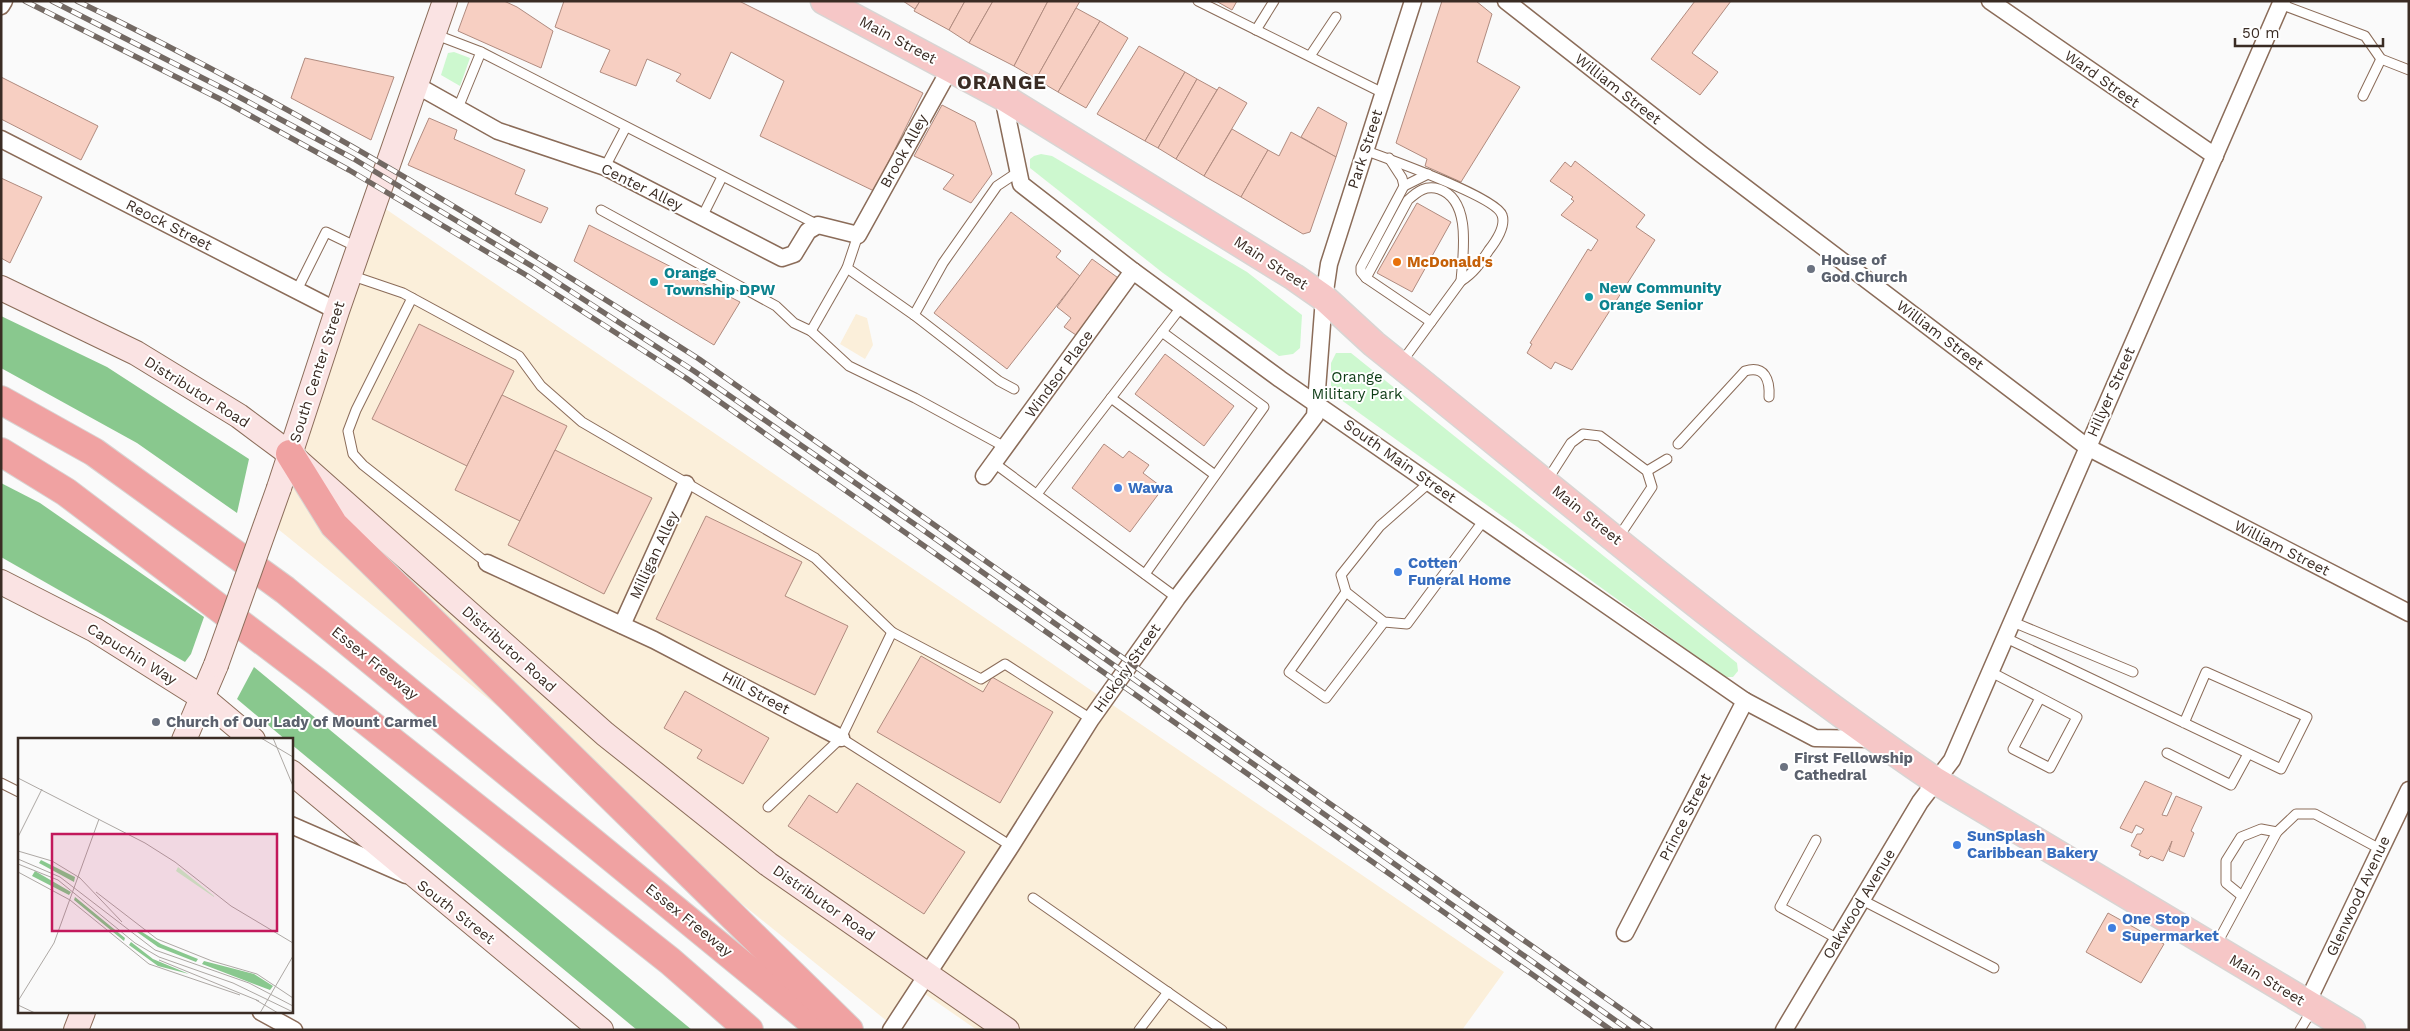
<svg xmlns="http://www.w3.org/2000/svg" width="2410" height="1031" font-family="'Work Sans',sans-serif">
<style>
.industrial{fill:#fbefda}
.green{fill:#cdf8cf}
.forest{fill:#89c88e}
.building{fill:#f7cfc2;stroke:#b08b7f}
.lines{fill:none;stroke-linecap:round;stroke-linejoin:round}
.lane-casing{stroke:#8b6c59;stroke-width:11}
.street-casing{stroke:#8b6c59;stroke-width:19}
.secondary-casing{stroke:#8b6c59;stroke-width:26}
.primary-casing{stroke:#d8d5d3;stroke-width:29}
.highway-casing{stroke:#d8d5d3;stroke-width:30}
.lane{stroke:#fff;stroke-width:9}
.street{stroke:#fff;stroke-width:16}
.secondary{stroke:#fae3e3;stroke-width:24}
.primary{stroke:#f6c7c7;stroke-width:26}
.highway{stroke:#f0a2a2;stroke-width:28}
.rail-casing{stroke:#736963;stroke-width:5.5}
.rail{stroke:#fff;stroke-width:4;stroke-dasharray:11;stroke-linecap:butt}
.secondary-bridge-casing{stroke:#8b6c59;stroke-width:26;stroke-linecap:butt}
.secondary-bridge{stroke:#fae3e3;stroke-width:24}
.food-dot{fill:#e8710a;stroke:#fff;stroke-width:2}
.worship-dot{fill:#6b7280;stroke:#fff;stroke-width:2}
.culture-dot{fill:#0f9aa8;stroke:#fff;stroke-width:2}
.shop-dot{fill:#3f7fe0;stroke:#fff;stroke-width:2}
.labels{text-anchor:middle;dominant-baseline:central;stroke-width:4;stroke-linejoin:round;paint-order:stroke}
.street-label{font-size:15px;fill:#3a2c24;stroke:#fff}
.worship-label{font-size:15px;font-weight:bold;fill:#5b616d;stroke:#fff;text-anchor:start}
.food-label{font-size:15px;font-weight:bold;fill:#c56008;stroke:#fff;text-anchor:start}
.culture-label{font-size:15px;font-weight:bold;fill:#0d838f;stroke:#fff;text-anchor:start}
.park-label{font-size:15px;fill:#0d3b15;stroke:#fff}
.shop-label{font-size:15px;font-weight:bold;fill:#366cbe;stroke:#fff;text-anchor:start}
.district-label{font-size:20px;font-weight:bold;letter-spacing:1px;fill:#3a2c24;stroke:#fff}
.inset-road{fill:none;stroke:#ada8a4;stroke-width:1}
.view{fill:#c2185b;fill-opacity:0.15;stroke:#c2185b;stroke-width:2.5}
.inset-edge{fill:none;stroke:#3a2c24;stroke-width:2.5}
</style>
<rect width="100%" height="100%" fill="#fafafa"/>
<g class="industrial">
<polygon points="374,201 1504,972 1462,1030 977,1030 925,994 898,1030 268,521"/>
<polygon points="856,314 867,318 873,345 865,359 840,344"/>
</g>
<g class="green">
<polygon points="454,52 470,58 460,86 441,75 448,53"/>
<polygon points="1041,154 1052,156 1247,272 1302,315 1300,348 1293,354 1279,356 1163,273 1030,168 1030,159 1034,156"/>
<polygon points="1336,353 1351,353 1737,663 1738,671 1733,677 1725,677 1333,394 1331,390 1331,363"/>
</g>
<g class="forest">
<polygon points="1,316 107,367 249,459 237,513 137,443 1,368"/>
<polygon points="1,483 40,503 204,617 191,654 185,662 1,557"/>
<polygon points="254,667 692,1030 637,1030 291,744 291,740 286,740 237,699"/>
</g>
<g class="building">
<polygon points="469,1 504,1 517,7 553,31 541,68 458,31"/>
<polygon points="564,1 739,1 923,93 874,191 760,136 784,81 731,52 710,99 676,81 681,74 647,59 636,86 600,72 610,50 555,27"/>
<polygon points="903,1 920,1 915,9"/>
<polygon points="920,1 965,1 949,30 914,11"/>
<polygon points="965,1 993,1 969,43 949,30"/>
<polygon points="993,1 1048,1 1014,66 969,43"/>
<polygon points="1048,1 1080,1 1036,79 1014,66"/>
<polygon points="1216,1 1237,1 1232,10"/>
<polygon points="1442,1 1476,1 1492,14 1477,62 1520,87 1461,182 1425,166 1427,159 1396,143"/>
<polygon points="1695,1 1731,1 1692,53 1718,72 1700,95 1651,59"/>
<polygon points="1076,8 1100,21 1058,92 1036,79"/>
<polygon points="1100,21 1128,38 1086,108 1058,92"/>
<polygon points="1139,46 1185,72 1145,141 1097,114"/>
<polygon points="305,58 394,77 371,140 291,98"/>
<polygon points="1185,72 1197,79 1158,148 1145,141"/>
<polygon points="1,77 98,126 81,160 1,119"/>
<polygon points="1197,79 1217,90 1176,159 1158,148"/>
<polygon points="1219,87 1247,103 1204,176 1176,159"/>
<polygon points="942,105 975,122 992,174 971,203 943,189 954,175 914,156"/>
<polygon points="1318,107 1347,123 1336,157 1301,137"/>
<polygon points="429,118 457,130 454,139 525,170 515,194 548,208 541,223 408,165"/>
<polygon points="1232,129 1268,150 1241,197 1204,176"/>
<polygon points="1291,132 1336,157 1310,232 1303,234 1241,197 1268,150 1279,156"/>
<polygon points="1575,161 1645,215 1636,227 1655,240 1572,370 1555,362 1551,369 1527,353 1532,344 1530,343 1588,249 1591,251 1598,240 1561,215 1574,201 1571,199 1573,197 1550,181 1565,162 1571,167"/>
<polygon points="1,178 42,197 10,263 1,258"/>
<polygon points="1417,203 1451,222 1412,292 1377,273"/>
<polygon points="1011,212 1061,251 1056,257 1080,276 1007,369 934,313"/>
<polygon points="589,225 740,302 714,345 574,261"/>
<polygon points="1092,259 1121,280 1079,337 1064,327 1071,318 1057,307"/>
<polygon points="419,324 514,371 467,466 372,419"/>
<polygon points="1165,354 1234,406 1204,446 1135,394"/>
<polygon points="502,395 567,426 520,521 455,490"/>
<polygon points="1104,444 1123,458 1129,451 1149,465 1143,473 1163,488 1130,532 1072,488"/>
<polygon points="555,450 652,498 604,594 508,545"/>
<polygon points="706,516 802,562 785,596 848,626 815,695 656,619"/>
<polygon points="921,656 983,692 992,677 1053,712 1000,803 877,732"/>
<polygon points="685,691 769,738 743,784 697,758 702,750 664,728"/>
<polygon points="2145,781 2172,793 2162,815 2167,816 2176,796 2202,807 2191,831 2194,833 2184,857 2169,851 2172,841 2163,861 2151,856 2148,859 2139,855 2141,851 2131,846 2137,834 2141,834 2144,829 2136,825 2132,833 2120,828"/>
<polygon points="857,783 965,852 924,914 788,826 809,795 837,813"/>
<polygon points="2108,913 2164,944 2141,983 2086,952"/>
</g>
<g class="lines">
<defs>
<g id="lane">
<polyline points="1198,1 1383,93"/>
<polyline points="2280,4 2365,36 2381,59 2409,70"/>
<polyline points="1256,30 1274,1"/>
<polyline points="434,34 481,52 818,225"/>
<polyline points="1310,56 1336,17"/>
<polyline points="2363,96 2381,59"/>
<polyline points="458,108 481,52"/>
<path d="M 1364,150 C 1386,158 1496,197 1502,215 C 1506,226 1496,241 1489,250 C 1481,262 1474,273 1461,281 L 1401,363"/>
<polyline points="1389,158 1402,178 1404,186 1361,267 1361,272 1366,278 1431,322"/>
<polyline points="605,167 626,127"/>
<polyline points="1404,186 1428,174"/>
<polyline points="601,210 776,306 794,323 811,331 849,366 915,398 1005,447"/>
<polyline points="702,217 722,177"/>
<polyline points="858,235 847,268 914,315"/>
<polyline points="350,275 403,293 519,356 541,386 582,422 815,558 892,632 981,679 1005,664 1091,719"/>
<path d="M 1366,278 L 1408,200 C 1418,191 1426,185 1439,189 C 1472,200 1463,254 1461,281"/>
<polyline points="297,290 326,232 359,248"/>
<polyline points="412,298 356,410 348,431 353,454 363,465 487,563"/>
<polyline points="811,331 847,268"/>
<polyline points="1014,389 999,381 914,315 943,263 997,186 1018,172"/>
<polyline points="1111,398 1215,475"/>
<path d="M 1678,444 L 1745,371 C 1765,365 1770,380 1769,397"/>
<polyline points="994,463 1177,598"/>
<polyline points="1647,471 1667,459"/>
<polyline points="1430,482 1380,526 1341,575 1346,592 1384,622 1407,624 1484,520"/>
<polyline points="1546,482 1571,443 1583,434 1600,436 1647,471 1652,487 1618,538"/>
<polyline points="1037,494 1182,306"/>
<polyline points="1145,574 1264,407 1162,332"/>
<polyline points="1346,592 1289,672 1326,698 1384,622"/>
<polyline points="2013,622 2133,672"/>
<polyline points="2006,638 2281,769 2307,717 2206,672 2184,723"/>
<polyline points="1991,672 2077,717 2050,768 2013,749 2040,698"/>
<polyline points="841,738 1011,846"/>
<polyline points="2167,753 2231,785 2248,754"/>
<polyline points="1,783 19,792"/>
<polyline points="768,807 841,738 892,632"/>
<polyline points="1816,840 1780,907 1838,939"/>
<polyline points="2242,896 2226,883 2226,861 2241,837 2261,829 2277,832"/>
<polyline points="1033,898 1222,1030"/>
<polyline points="1862,900 1994,968"/>
<polyline points="2215,947 2277,832 2296,814 2315,814 2380,849"/>
<polyline points="1139,1030 1168,992"/>
<polyline points="2300,1030 2312,1010"/>
</g>
<g id="street">
<polyline points="1506,1 1701,154 2087,447 2409,613"/>
<polyline points="1990,1 2215,156"/>
<polyline points="1,6 4,1"/>
<polyline points="416,85 498,131 605,167 782,258 794,254 808,231 818,225 858,235 951,67"/>
<polyline points="1003,97 1021,184 1133,271 1280,379 1745,701 1815,738 1873,739"/>
<polyline points="1,139 337,311"/>
<polyline points="984,476 1133,271"/>
<polyline points="487,563 654,640 841,738"/>
<polyline points="622,625 686,484"/>
<polyline points="291,825 406,875"/>
<polyline points="1625,933 1745,701"/>
<polyline points="2307,1003 2409,790"/>
<polyline points="261,1012 294,1030"/>
<polyline points="891,1030 1011,846 1091,719 1177,598 1315,416 1324,298 1329,264 1413,1"/>
<polyline points="1784,1030 1920,802 1952,760 2282,1"/>
</g>
<g id="secondary">
<polyline points="1,288 136,353 239,416 290,454 605,734 768,864 1007,1030"/>
<polyline points="279,488 337,311 445,1"/>
<polyline points="1,582 95,630 203,698 253,740"/>
<polyline points="184,740 216,665"/>
<polyline points="291,772 601,1030"/>
<polyline points="76,1030 83,1012"/>
</g>
<path id="primary" d="M 824,1 L 1003,97 L 1294,277 L 1324,298 L 1374,344 C 1559,492 1740,648 1936,781 L 2352,1030"/>
<g id="highway">
<polyline points="1,400 94,452 285,590 822,1030"/>
<polyline points="1,452 66,492 317,682 670,961 749,1030"/>
<polyline points="290,454 334,525 849,1030"/>
</g>
</defs>
<use href="#lane" class="lane-casing"/>
<use href="#street" class="street-casing"/>
<use href="#secondary" class="secondary-casing"/>
<use href="#primary" class="primary-casing"/>
<use href="#highway" class="highway-casing"/>
<use href="#lane" class="lane"/>
<use href="#street" class="street"/>
<use href="#secondary" class="secondary"/>
<use href="#primary" class="primary"/>
<use href="#highway" class="highway"/>
<defs>
<g id="rail">
<polyline points="25,1 222,100 349,170 526,275 686,378 1611,1030"/>
<polyline points="52,1 228,91 354,159 535,268 694,371 923,530 1629,1030"/>
<path d="M 77,1 C 294,105 497,230 699,359 L 1651,1030"/>
</g>
</defs>
<use href="#rail" class="rail-casing"/>
<use href="#rail" class="rail"/>
<defs>
<polyline id="secondary-bridge" points="216,665 279,488"/>
</defs>
<use href="#secondary-bridge" class="secondary-bridge-casing"/>
<use href="#secondary-bridge" class="secondary-bridge"/>
</g>
<circle class="food-dot" cx="1397" cy="262" r="5"/>
<g class="worship-dot">
<circle cx="1811" cy="269" r="5"/>
<circle cx="156" cy="722" r="5"/>
<circle cx="1784" cy="767" r="5"/>
</g>
<g class="culture-dot">
<circle cx="654" cy="282" r="5"/>
<circle cx="1589" cy="297" r="5"/>
</g>
<g class="shop-dot">
<circle cx="1118" cy="488" r="5"/>
<circle cx="1398" cy="572" r="5"/>
<circle cx="1957" cy="845" r="5"/>
<circle cx="2112" cy="928" r="5"/>
</g>
<g class="labels">
<g class="street-label">
<text transform="translate(898 40) rotate(28)">Main Street</text>
<text transform="translate(2102 79) rotate(35)">Ward Street</text>
<text transform="translate(1618 89) rotate(38)">William Street</text>
<text transform="translate(1365 149) rotate(-72)">Park Street</text>
<text transform="translate(904 151) rotate(-61)">Brook Alley</text>
<text transform="translate(642 187) rotate(26)">Center Alley</text>
<text transform="translate(169 225) rotate(27)">Reock Street</text>
<text transform="translate(1271 263) rotate(33)">Main Street</text>
<text transform="translate(1940 335) rotate(37)">William Street</text>
<text transform="translate(317 372) rotate(-72)">South Center Street</text>
<text transform="translate(1059 374) rotate(-54)">Windsor Place</text>
<text transform="translate(197 392) rotate(32)">Distributor Road</text>
<text transform="translate(2111 392) rotate(-66)">Hillyer Street</text>
<text transform="translate(1400 461) rotate(35)">South Main Street</text>
<text transform="translate(1587 515) rotate(39)">Main Street</text>
<text transform="translate(2282 548) rotate(27)">William Street</text>
<text transform="translate(654 555) rotate(-65)">Milligan Alley</text>
<text transform="translate(509 649) rotate(42)">Distributor Road</text>
<text transform="translate(132 654) rotate(32)">Capuchin Way</text>
<text transform="translate(375 663) rotate(39)">Essex Freeway</text>
<text transform="translate(1127 668) rotate(-55)">Hickory Street</text>
<text transform="translate(756 693) rotate(28)">Hill Street</text>
<text transform="translate(1685 817) rotate(-63)">Prince Street</text>
<text transform="translate(2358 896) rotate(-65)">Glenwood Avenue</text>
<text transform="translate(824 903) rotate(35)">Distributor Road</text>
<text transform="translate(1859 904) rotate(-59)">Oakwood Avenue</text>
<text transform="translate(456 912) rotate(38)">South Street</text>
<text transform="translate(689 920) rotate(39)">Essex Freeway</text>
<text transform="translate(2267 980) rotate(31)">Main Street</text>
</g>
<g class="worship-label">
<text x="1821" y="260">House of<tspan x="1821" dy="17">God Church</tspan></text>
<text x="166" y="722">Church of Our Lady of Mount Carmel</text>
<text x="1794" y="758">First Fellowship<tspan x="1794" dy="17">Cathedral</tspan></text>
</g>
<g class="food-label">
<text x="1407" y="262">McDonald's</text>
</g>
<g class="culture-label">
<text x="664" y="273">Orange<tspan x="664" dy="17">Township DPW</tspan></text>
<text x="1599" y="288">New Community<tspan x="1599" dy="17">Orange Senior</tspan></text>
</g>
<g class="park-label">
<text x="1357" y="377">Orange<tspan x="1357" dy="17">Military Park</tspan></text>
</g>
<g class="shop-label">
<text x="1128" y="488">Wawa</text>
<text x="1408" y="563">Cotten<tspan x="1408" dy="17">Funeral Home</tspan></text>
<text x="1967" y="836">SunSplash<tspan x="1967" dy="17">Caribbean Bakery</tspan></text>
<text x="2122" y="919">One Stop<tspan x="2122" dy="17">Supermarket</tspan></text>
</g>
<g class="district-label">
<text x="1002" y="82">ORANGE</text>
</g>
</g>
<g transform="translate(18 738)">
<rect width="275" height="275" fill="#fafafa"/>
<path d="M 160,129 L 196,158 L 196,159 L 158,133 Z" fill="#cdf8cf"/>
<path d="M 23,122 L 57,139 L 56,144 L 21,125 ZM 17,133 L 53,154 L 51,157 L 14,138 ZM 57,159 L 107,200 L 106,203 L 56,162 ZM 121,192 L 143,206 L 180,221 L 178,224 L 140,209 L 119,194 ZM 113,204 L 135,221 L 171,236 L 140,228 L 111,207 ZM 186,223 L 236,236 L 255,248 L 252,252 L 184,226 Z" fill="#89c88e"/>
<path class="inset-road" d="M 243,0 L 275,19M 255,0 L 275,48M 0,40 L 127,105 L 157,124 L 213,168 L 275,205M 0,99 L 24,51M 0,113 L 34,123 L 62,140M 0,121 L 42,139 L 137,212 L 231,245 L 275,268M 0,126 L 40,142 L 117,205 L 141,219 L 215,245 L 275,274M 0,134 L 52,162 L 131,226 L 222,257M 61,139 L 104,184M 78,154 L 139,201 L 194,223 L 239,236 L 275,260M 141,222 L 241,263M 238,262 L 260,275M 0,263 L 36,205 L 81,81M 0,267 L 17,275M 242,275 L 275,218"/>
<path class="view" d="M 34,96 L 259,96 L 259,193 L 34,193 Z"/>
<rect width="275" height="275" class="inset-edge"/>
</g>
<rect width="2410" height="1031" fill="none" stroke="#3a2c24" stroke-width="5"/>
<path d="M2235 38v8h148v-8" fill="none" stroke="#3a2c24" stroke-width="2.5"/>
<text x="2242" y="38" font-size="15" fill="#3a2c24" stroke="#ffffff" stroke-width="4" paint-order="stroke">50 m</text>
</svg>
